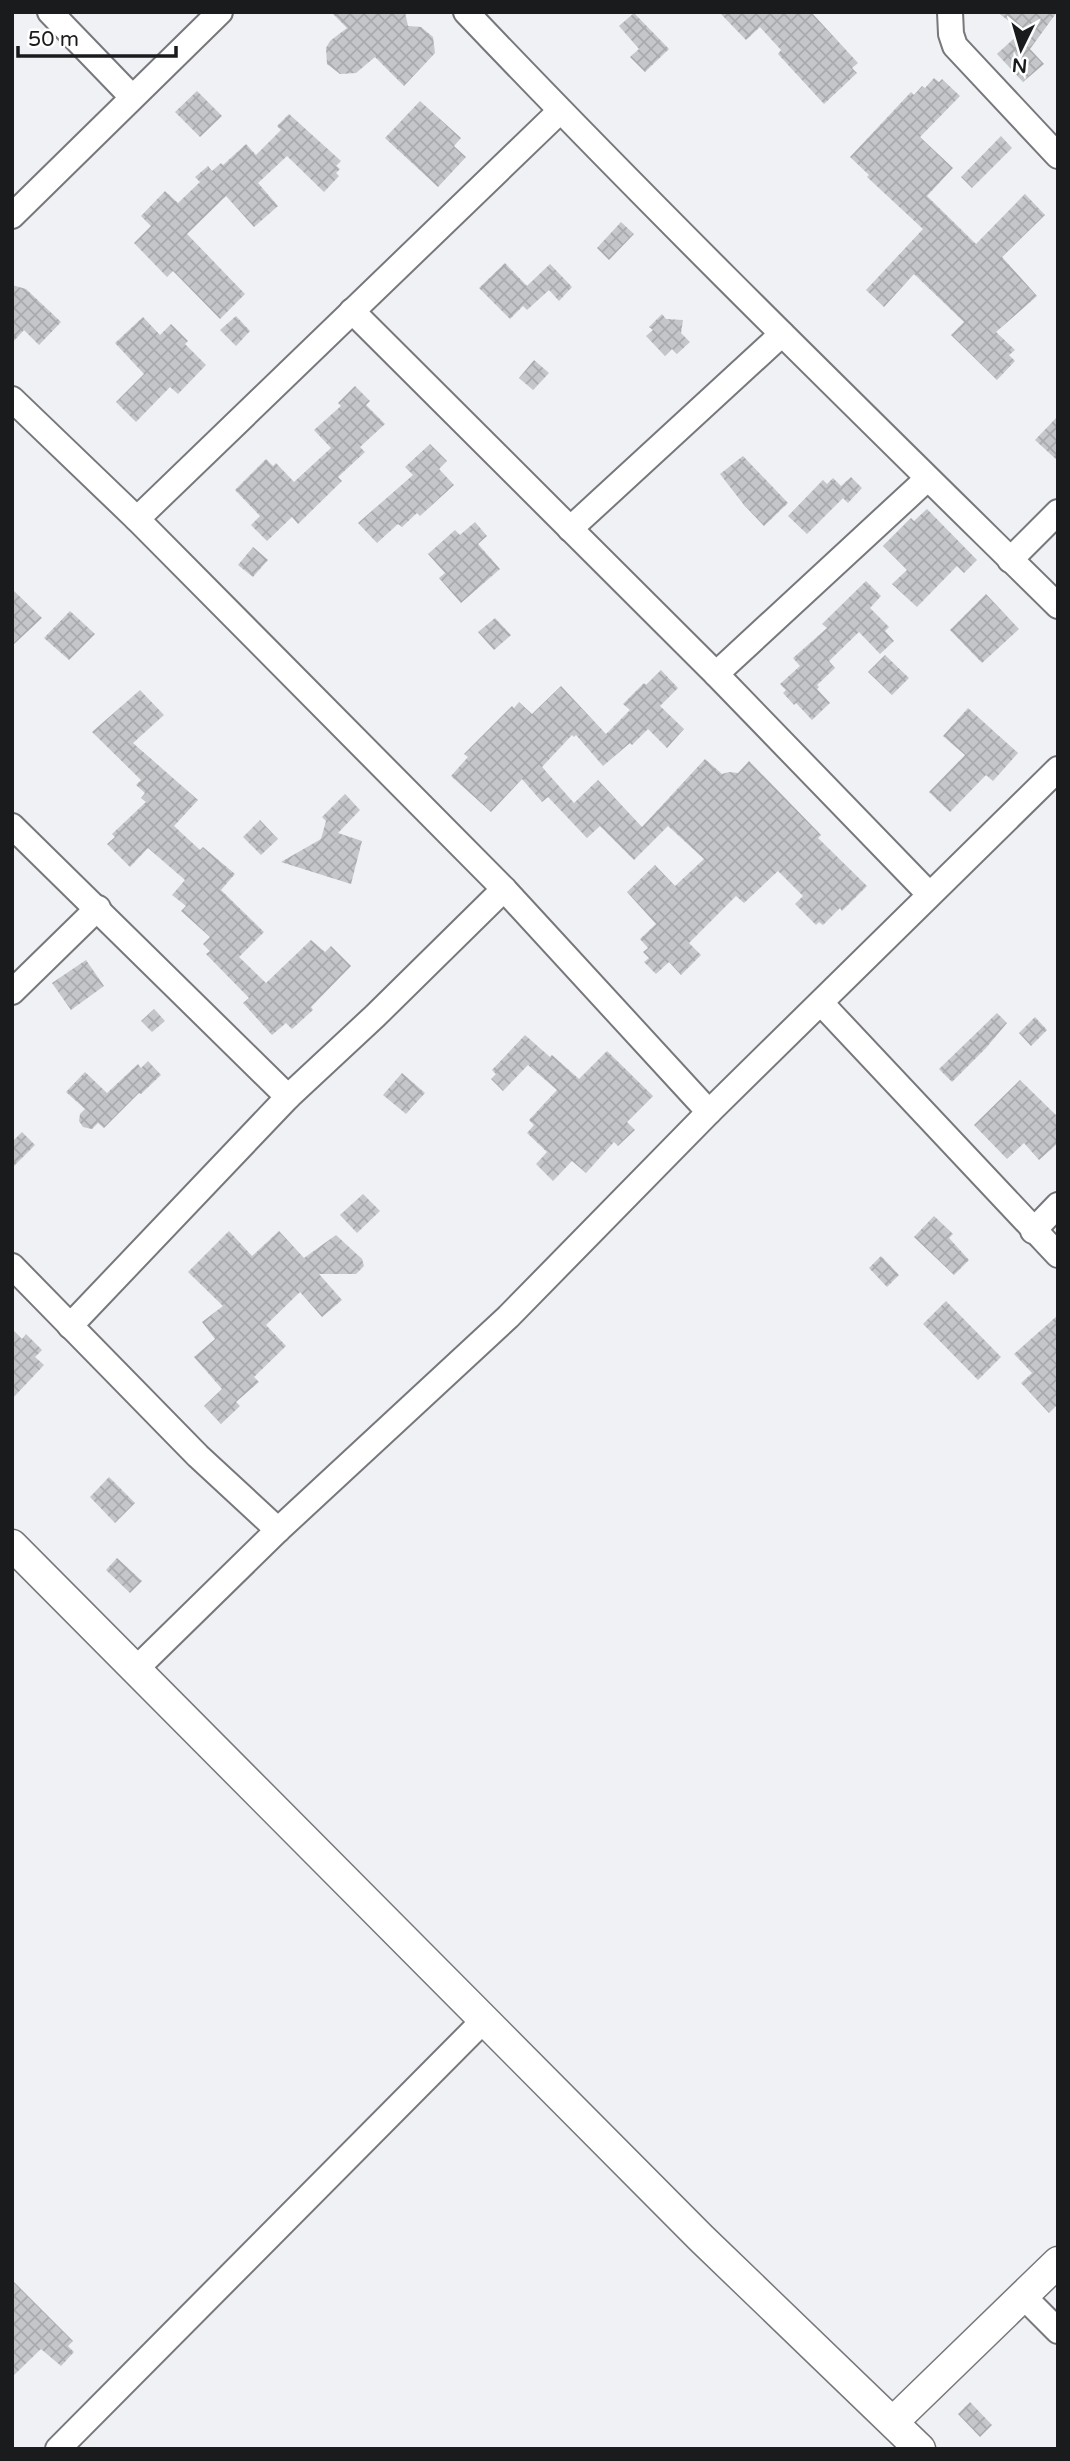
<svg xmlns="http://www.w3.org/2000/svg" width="1070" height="2461" font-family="'Varela Round',sans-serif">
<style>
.building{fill:url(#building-cross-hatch)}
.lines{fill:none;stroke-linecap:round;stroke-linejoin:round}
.minor-casing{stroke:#77787b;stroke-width:28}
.tertiary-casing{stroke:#77787b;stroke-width:33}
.minor{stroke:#fff;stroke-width:24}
.tertiary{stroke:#fff;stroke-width:30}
</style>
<defs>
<pattern id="building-cross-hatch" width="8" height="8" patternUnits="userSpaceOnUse" patternTransform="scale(1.75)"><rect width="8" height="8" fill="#c5c6c9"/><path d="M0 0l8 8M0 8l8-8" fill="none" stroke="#a9aaac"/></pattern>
</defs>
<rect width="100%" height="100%" fill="#eff1f4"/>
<g class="building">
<polygon points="331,12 405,12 408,26 421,27 433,37 435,53 404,86 375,57 356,73 340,74 327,64 326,48 330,41 347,28"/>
<polygon points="719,12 811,12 858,63 852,68 857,73 824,104 778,54 781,50 760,27 746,40"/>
<polygon points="997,12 1057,12 1030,49 1044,64 1023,82 997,54 1022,31"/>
<polygon points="634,13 669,49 645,72 630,57 639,49 619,26"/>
<polygon points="934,78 939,82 942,79 960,96 920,137 953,168 927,196 976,244 1025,194 1045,215 1002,257 1037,296 996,332 1015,350 1009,355 1015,361 997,380 951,335 964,322 914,274 884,307 866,290 923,229 867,177 869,175 850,157 911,92 914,95 922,86 925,88"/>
<polygon points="197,91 222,116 200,137 175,112"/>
<polygon points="420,101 461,138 454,146 466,157 438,187 385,138"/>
<polygon points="289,114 341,161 336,166 340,169 336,173 339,176 324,192 287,156 258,183 278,206 254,227 226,196 187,234 245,294 220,319 173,271 167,277 134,243 151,226 141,216 165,191 178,203 200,182 195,177 208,166 212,171 221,163 223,165 246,144 256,155 281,130 277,126"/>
<polygon points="1001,136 1012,148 972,188 961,177"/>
<polygon points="621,222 634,234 609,260 597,248"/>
<polygon points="505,263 527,286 550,264 572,287 559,301 549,290 527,310 523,306 510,319 479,288"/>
<polygon points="12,285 26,289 61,322 39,345 24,330 12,343"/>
<polygon points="662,314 666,319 683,320 681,333 690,342 677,354 672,349 665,356 646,336 653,330 649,327"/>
<polygon points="236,316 250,331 236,346 220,330"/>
<polygon points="143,317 160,335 171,324 188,341 185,344 206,365 178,394 170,387 136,422 116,402 144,374 115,343"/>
<polygon points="534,360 549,373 533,390 519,378"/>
<polygon points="355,386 370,401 366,405 385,424 360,447 365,452 338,477 342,481 298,524 292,517 267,541 251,525 260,516 235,490 266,459 273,466 276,463 294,482 331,448 314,430 341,406 338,403"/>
<polygon points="1058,416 1058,461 1035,440"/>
<polygon points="430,444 447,461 439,469 454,485 420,516 417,513 402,527 398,524 377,543 358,523 413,475 405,467"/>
<polygon points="743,456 788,503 764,526 744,505 720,474"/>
<polygon points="851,477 862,488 848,503 843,498 807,534 788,516 823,480 827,484 833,478 841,486"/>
<polygon points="927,509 977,560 964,573 957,566 917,607 892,584 907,570 883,546 911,518 914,521"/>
<polygon points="475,522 487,536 478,544 500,569 461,603 439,578 445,573 428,554 455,530 460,535"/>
<polygon points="253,547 268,560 253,577 238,565"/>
<polygon points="866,581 881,596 870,608 889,627 885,631 894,641 880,654 859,632 829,661 835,668 817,685 819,687 817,689 830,703 812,720 796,703 794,705 783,693 786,690 780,684 800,666 793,658 827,628 822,624"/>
<polygon points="12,589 42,618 12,646"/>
<polygon points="986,594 1019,629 982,663 950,630"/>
<polygon points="70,611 95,634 69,660 44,638"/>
<polygon points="495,618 511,635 494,650 478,632"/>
<polygon points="885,655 909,678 892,695 868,672"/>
<polygon points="661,670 678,688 660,706 684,729 667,748 648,729 632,745 630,743 603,766 576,735 574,737 572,735 542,767 574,803 598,780 642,827 705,759 722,774 729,772 738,773 749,761 821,835 818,838 867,886 842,911 840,908 823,925 819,922 816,925 795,904 803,896 778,871 744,903 736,896 689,943 701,955 681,975 669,962 656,974 644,962 649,958 643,952 648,948 640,939 656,924 627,892 655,865 675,886 704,859 668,826 634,860 600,826 587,838 548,797 542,802 522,779 491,812 451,776 468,757 464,754 512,706 514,708 519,702 532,714 561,686 606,734 630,710 623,704 644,683 646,685"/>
<polygon points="140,690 164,715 133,743 198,800 174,826 200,850 203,847 235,874 221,890 264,932 239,957 266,983 311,940 325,952 331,946 351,966 311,1007 313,1010 292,1029 286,1023 272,1035 243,1003 249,998 206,954 210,951 203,944 210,937 181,911 186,906 172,895 185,880 148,848 130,867 107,844 115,837 112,834 146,802 141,798 145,793 136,785 141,780 92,732"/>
<polygon points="968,708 1018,753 993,781 986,775 950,812 929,792 965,755 943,736"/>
<polygon points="345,794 360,810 338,833 362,841 351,884 281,862 321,839 326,821 322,817"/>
<polygon points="260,820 278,839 261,855 243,837"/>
<polygon points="86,960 104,986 71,1010 52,983"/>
<polygon points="154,1009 165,1021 152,1032 141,1021"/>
<polygon points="997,1013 1007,1023 986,1048 952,1082 939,1069"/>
<polygon points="1035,1017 1047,1030 1031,1046 1019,1033"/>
<polygon points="525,1035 550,1057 552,1055 579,1079 607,1051 653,1096 627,1122 635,1130 618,1146 614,1142 586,1173 572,1161 553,1181 536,1164 547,1152 527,1133 534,1125 529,1120 557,1090 528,1065 503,1091 491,1079 496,1074 492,1070"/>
<polygon points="148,1061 161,1075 141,1094 139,1093 104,1128 98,1123 92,1129 83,1127 79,1121 80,1114 85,1109 66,1092 85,1072 107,1093 138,1064 141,1068"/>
<polygon points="402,1073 425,1093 406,1114 383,1095"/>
<polygon points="1020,1080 1058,1117 1058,1143 1039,1160 1024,1143 1007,1159 974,1125"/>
<polygon points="22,1132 35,1145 12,1168 12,1142"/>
<polygon points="363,1194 380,1211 357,1233 340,1215"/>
<polygon points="934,1216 953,1234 949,1238 969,1260 954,1275 914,1237"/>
<polygon points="229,1231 252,1256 279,1231 304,1258 336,1235 362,1259 364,1266 356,1274 319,1274 342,1300 322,1317 300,1292 266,1325 286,1346 254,1377 259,1382 236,1402 240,1406 221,1424 204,1406 222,1389 194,1357 215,1339 202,1322 223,1306 188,1272"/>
<polygon points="881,1256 899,1275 887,1287 869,1268"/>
<polygon points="946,1301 1001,1357 978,1380 923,1324"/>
<polygon points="1058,1315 1058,1404 1049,1413 1021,1383 1032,1373 1014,1354"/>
<polygon points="12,1329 22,1339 26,1334 42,1350 35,1357 44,1365 12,1399"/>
<polygon points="109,1477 135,1503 115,1523 90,1497"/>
<polygon points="117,1558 142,1581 130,1593 106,1570"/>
<polygon points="12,2280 73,2341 68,2346 74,2352 61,2366 41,2349 12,2377"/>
<polygon points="970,2402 992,2425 980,2437 958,2414"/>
</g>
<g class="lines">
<defs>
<g id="minor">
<polyline points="50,12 132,97"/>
<path d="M 466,12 C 659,215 859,410 1058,606"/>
<polyline points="950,12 951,34 955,46 1058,156"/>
<polyline points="12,216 220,12"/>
<polyline points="352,311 716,674 929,894"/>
<polyline points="12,399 137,519 504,889 709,1112"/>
<polyline points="137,519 560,111"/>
<polyline points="570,529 782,334"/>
<polyline points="1010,560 1058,512"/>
<polyline points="716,674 927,479"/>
<polyline points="12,826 288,1097"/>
<polyline points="12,992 98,908"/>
<polyline points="821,1003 1058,1255"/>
<polyline points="1033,1231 1058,1205"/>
<polyline points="12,1266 198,1456 278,1530"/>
<polyline points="70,1326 288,1097 375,1016 504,889"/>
<polyline points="135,1670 278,1530 508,1317 709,1112 1058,769"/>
<polyline points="1024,2297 1058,2331"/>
<polyline points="58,2449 485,2019"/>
</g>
<g id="tertiary">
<polyline points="12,1545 701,2238 920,2449"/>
<polyline points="893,2422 1058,2262"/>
</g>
</defs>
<use href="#minor" class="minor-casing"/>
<use href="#tertiary" class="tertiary-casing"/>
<use href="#minor" class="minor"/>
<use href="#tertiary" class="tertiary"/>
</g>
<rect width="1070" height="2461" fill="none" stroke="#1a1b1c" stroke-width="28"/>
<g transform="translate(1021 49) rotate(185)" stroke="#fefeff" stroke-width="5" paint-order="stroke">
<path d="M0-5L12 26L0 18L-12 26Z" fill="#1a1b1c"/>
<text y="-10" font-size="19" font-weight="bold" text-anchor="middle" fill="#1a1b1c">N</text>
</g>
<path d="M18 46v10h158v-10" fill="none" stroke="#1a1b1c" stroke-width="3.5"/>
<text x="28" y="46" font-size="21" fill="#1a1b1c" stroke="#fefeff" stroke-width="5" paint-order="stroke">50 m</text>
</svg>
